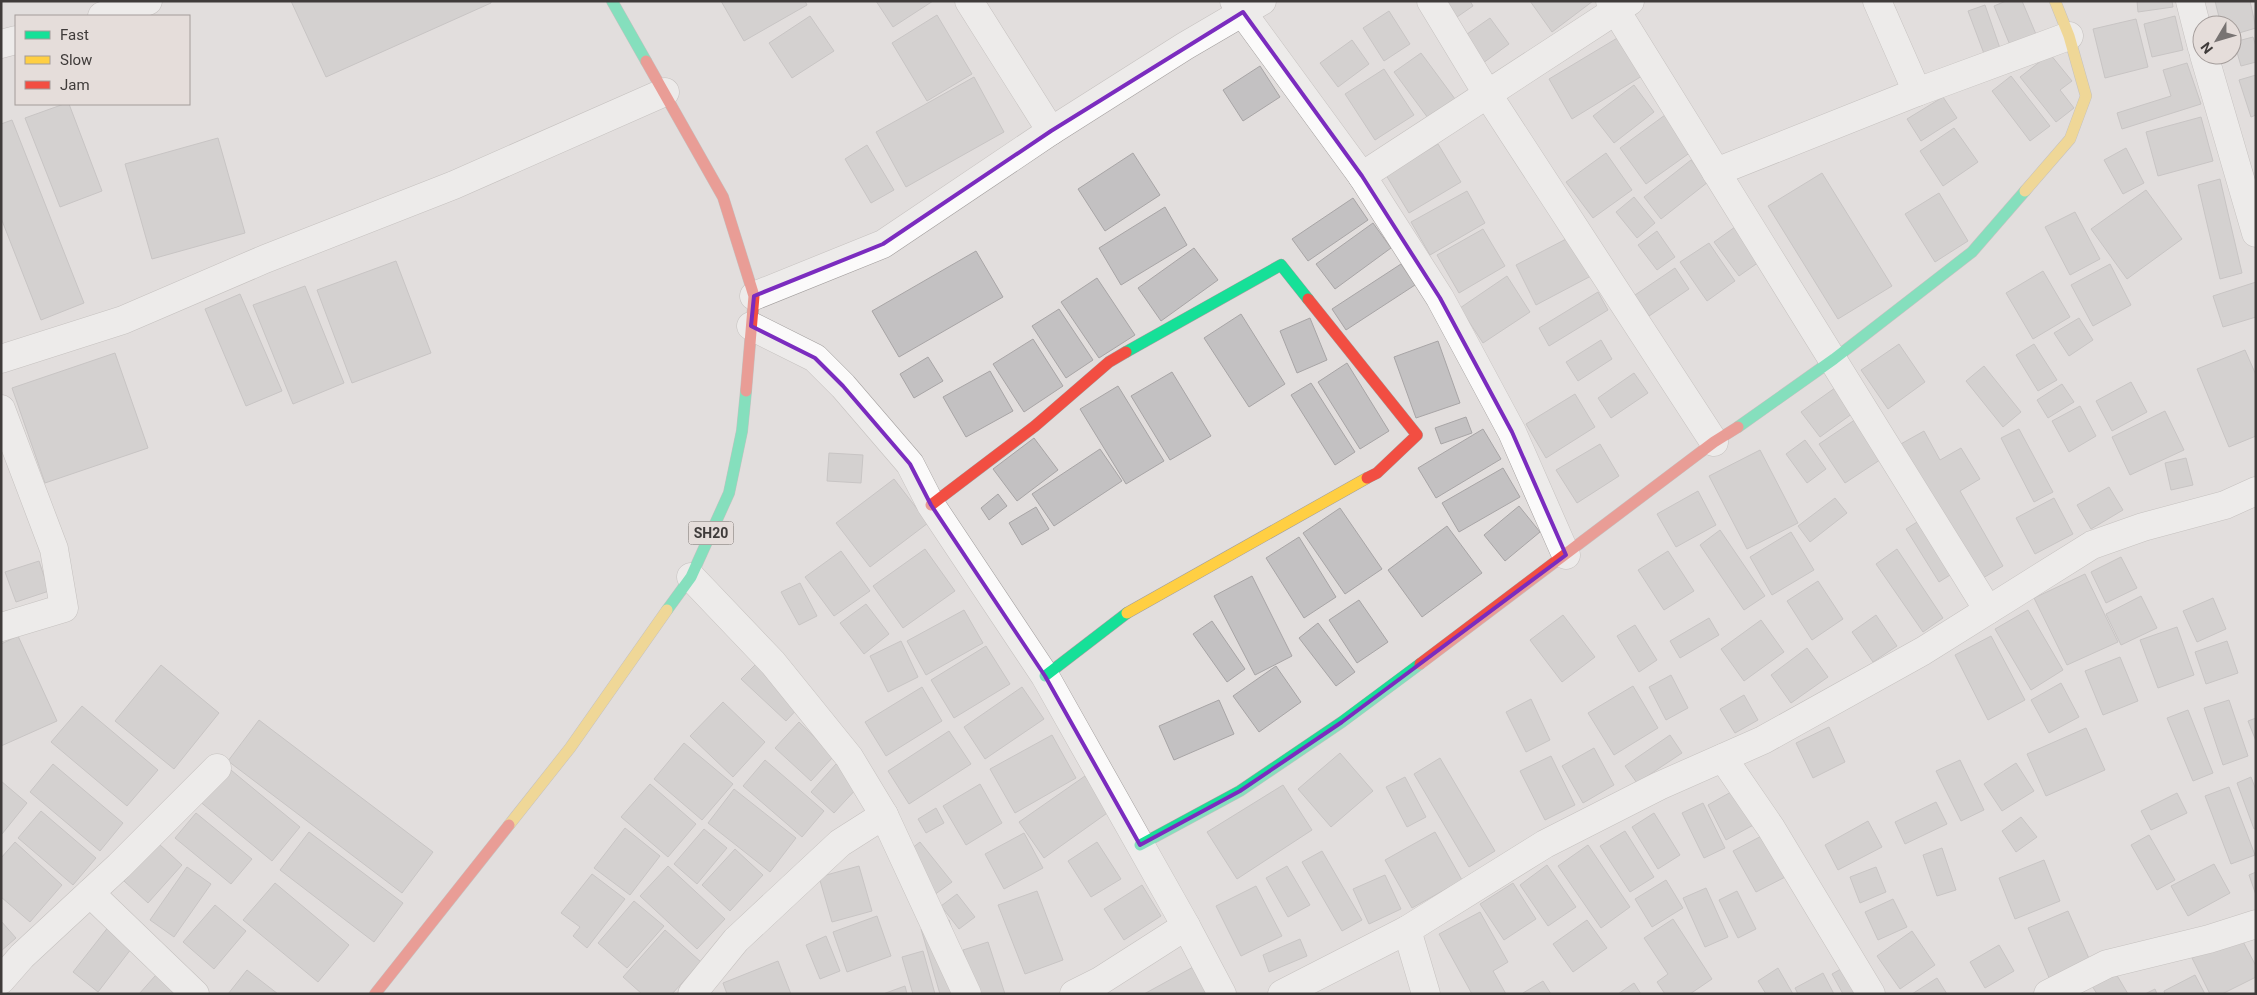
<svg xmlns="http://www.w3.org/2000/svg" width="2257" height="995" font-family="Roboto,sans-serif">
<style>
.building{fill:#c3c1c2;stroke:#a8a5a6}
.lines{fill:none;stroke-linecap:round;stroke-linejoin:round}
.street-casing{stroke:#a29e9d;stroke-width:29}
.fast-casing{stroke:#a29e9d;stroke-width:12}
.slow-casing{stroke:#a29e9d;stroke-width:12}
.jam-casing{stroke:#a29e9d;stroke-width:12}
.street{stroke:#fbfafa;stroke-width:28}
.fast{stroke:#16e098;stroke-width:11}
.slow{stroke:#ffcf43;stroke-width:11}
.jam{stroke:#f24e42;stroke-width:11}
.marked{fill:none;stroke:#7b2cbf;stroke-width:4;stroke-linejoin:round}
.labels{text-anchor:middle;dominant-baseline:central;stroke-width:4;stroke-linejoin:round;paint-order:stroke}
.shield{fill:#e5ddda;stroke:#716c6a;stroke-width:1}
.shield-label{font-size:14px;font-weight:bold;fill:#3f3b3a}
</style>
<rect width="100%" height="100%" fill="#e2dedd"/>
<g class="building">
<polygon points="291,1 491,1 491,3 326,77"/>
<polygon points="721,1 805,1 807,5 744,41"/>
<polygon points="876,1 933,1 893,27"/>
<polygon points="1445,1 1470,1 1473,6 1457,17"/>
<polygon points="1530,1 1593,1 1552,32"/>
<polygon points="2006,1 2022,1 2038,39 2012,50 1994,6"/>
<polygon points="2137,1 2172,1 2173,7 2138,12"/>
<polygon points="2215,1 2250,1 2256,28 2232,35 2232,25 2221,25"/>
<polygon points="1985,5 2002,54 1986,59 1968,11"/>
<polygon points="1389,11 1410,44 1384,61 1363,28"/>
<polygon points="937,15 972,74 927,101 892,43"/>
<polygon points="810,16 834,51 792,78 769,43"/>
<polygon points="2175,16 2183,50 2152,57 2144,24"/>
<polygon points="1490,18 1509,44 1479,66 1460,39"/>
<polygon points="2136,19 2148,67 2105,78 2093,29"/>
<polygon points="1619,37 1642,76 1572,119 1549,79"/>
<polygon points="2253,37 2256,46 2256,62 2241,66 2234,42"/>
<polygon points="1352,40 1369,64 1338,87 1320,63"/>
<polygon points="1421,53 1455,99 1428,118 1394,72"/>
<polygon points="2050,54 2072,81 2060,90 2074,108 2056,122 2020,77"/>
<polygon points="2187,63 2201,104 2122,129 2117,113 2171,96 2163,70"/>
<polygon points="1260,66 1280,97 1243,121 1223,90"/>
<polygon points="1384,69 1414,115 1375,140 1345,94"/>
<polygon points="2256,75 2256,115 2251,117 2239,80"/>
<polygon points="2011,76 2050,126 2030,141 1992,91"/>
<polygon points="974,77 1004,132 906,187 876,132"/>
<polygon points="1634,85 1654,112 1614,143 1593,116"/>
<polygon points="1943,97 1957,118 1921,141 1907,119"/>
<polygon points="64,104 69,104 102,191 60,207 25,118"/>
<polygon points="1665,115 1691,152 1646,184 1620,148"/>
<polygon points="2201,117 2213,161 2158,176 2146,132"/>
<polygon points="12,120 84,303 41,320 1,218 1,124"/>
<polygon points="1954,128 1978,162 1943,186 1920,151"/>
<polygon points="218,138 245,233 152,259 125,164"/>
<polygon points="1438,144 1461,182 1409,213 1386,175"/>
<polygon points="867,145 894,190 871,203 845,159"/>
<polygon points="2126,148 2144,183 2123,194 2104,160"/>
<polygon points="1133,153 1160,195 1105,231 1078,189"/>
<polygon points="1606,153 1632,190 1593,218 1566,182"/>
<polygon points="1691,160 1708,182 1661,219 1644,197"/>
<polygon points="1822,173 1892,286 1838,319 1768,206"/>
<polygon points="2220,179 2242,273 2220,279 2198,185"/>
<polygon points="2146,190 2182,239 2127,279 2091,229"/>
<polygon points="1467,191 1485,223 1430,255 1411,222"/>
<polygon points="1939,193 1968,241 1935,262 1905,214"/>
<polygon points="1634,197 1655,223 1637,238 1616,212"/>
<polygon points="1353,198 1368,220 1308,261 1292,239"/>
<polygon points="1165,207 1187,245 1121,285 1099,248"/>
<polygon points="2075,212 2100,259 2070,275 2045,227"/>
<polygon points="1373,223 1391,248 1335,289 1316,264"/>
<polygon points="1735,227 1759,262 1739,276 1714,242"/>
<polygon points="1483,229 1505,266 1459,293 1437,255"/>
<polygon points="1657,231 1675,257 1657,270 1638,245"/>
<polygon points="1570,237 1591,276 1536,305 1516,265"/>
<polygon points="1709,243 1735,281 1707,301 1680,262"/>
<polygon points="1194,248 1218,280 1161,321 1138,288"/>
<polygon points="976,251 1003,297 899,357 872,311"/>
<polygon points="396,261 431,353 352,383 317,290"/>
<polygon points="1401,264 1415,285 1346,330 1332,309"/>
<polygon points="2110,264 2131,305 2093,326 2071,285"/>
<polygon points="1675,268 1689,289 1649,316 1635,295"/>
<polygon points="2043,271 2070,317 2033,339 2006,293"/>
<polygon points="1507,276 1530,312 1483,343 1460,308"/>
<polygon points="1097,278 1135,335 1099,358 1061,302"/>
<polygon points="2256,282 2256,317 2223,327 2213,296"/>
<polygon points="305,286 344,383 293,404 253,305"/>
<polygon points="1598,292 1608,310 1549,346 1539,328"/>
<polygon points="240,294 282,391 246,406 205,309"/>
<polygon points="1059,309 1093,360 1066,378 1032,326"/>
<polygon points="1241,314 1285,384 1249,407 1204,338"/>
<polygon points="1310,318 1327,360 1297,373 1280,331"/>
<polygon points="2079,318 2093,340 2069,356 2054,333"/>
<polygon points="1033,339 1063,386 1024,412 993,364"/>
<polygon points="1601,340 1612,359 1578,381 1566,362"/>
<polygon points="1438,341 1460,403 1416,418 1394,357"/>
<polygon points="1899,344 1925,382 1888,409 1861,370"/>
<polygon points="2034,344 2057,380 2038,391 2016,355"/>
<polygon points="2245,350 2256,375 2256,436 2229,447 2197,369"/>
<polygon points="115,353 148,448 45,483 12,388"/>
<polygon points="928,357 943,381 914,398 900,374"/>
<polygon points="1347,363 1389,431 1360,449 1318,382"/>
<polygon points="1984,366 2021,412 2003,427 1966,381"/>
<polygon points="990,371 1013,411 966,437 943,397"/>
<polygon points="1172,372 1211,436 1170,460 1131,396"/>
<polygon points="1634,373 1648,393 1611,418 1598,398"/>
<polygon points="2131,382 2147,412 2112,431 2096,401"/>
<polygon points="1311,383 1355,452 1335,465 1291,395"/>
<polygon points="1842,383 1860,408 1820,437 1801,412"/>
<polygon points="2062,384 2074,402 2048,418 2037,400"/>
<polygon points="1118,386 1164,461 1126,484 1080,409"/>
<polygon points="1575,394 1595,427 1546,458 1526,424"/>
<polygon points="2080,406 2096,436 2069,452 2052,421"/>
<polygon points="2165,411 2184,450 2130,475 2112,437"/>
<polygon points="1862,415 1889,454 1845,483 1819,444"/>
<polygon points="1466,417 1472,433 1441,444 1435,428"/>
<polygon points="1483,429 1501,459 1436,498 1418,468"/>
<polygon points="2019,429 2053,492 2034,502 2001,438"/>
<polygon points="1924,431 1940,460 1961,448 1980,479 1960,491 2003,566 1978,581 1899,445"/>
<polygon points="1034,438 1058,470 1017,501 993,469"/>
<polygon points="1805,440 1826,469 1807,483 1786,454"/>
<polygon points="1600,444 1619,476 1577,503 1556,470"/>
<polygon points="1100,449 1122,481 1054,526 1032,494"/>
<polygon points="1760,450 1798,523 1747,549 1709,476"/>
<polygon points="829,453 863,455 861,483 827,481"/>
<polygon points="2186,458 2193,485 2171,490 2165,463"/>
<polygon points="1503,468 1520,497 1459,532 1442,503"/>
<polygon points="894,479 928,523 870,567 836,523"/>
<polygon points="2109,487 2123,510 2091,529 2077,505"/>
<polygon points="1698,491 1716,525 1676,547 1657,514"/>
<polygon points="998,494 1007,506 989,520 981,508"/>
<polygon points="1835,498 1847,513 1810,542 1798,526"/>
<polygon points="2054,498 2073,534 2035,554 2016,518"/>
<polygon points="1519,506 1540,532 1505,561 1484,535"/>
<polygon points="1036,507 1049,529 1022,545 1009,523"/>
<polygon points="1340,508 1382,569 1345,594 1303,533"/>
<polygon points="1925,517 1958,570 1939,582 1906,529"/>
<polygon points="1447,526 1482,573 1422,617 1388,570"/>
<polygon points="1720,530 1765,596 1744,610 1700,545"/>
<polygon points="1791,532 1814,570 1772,595 1750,557"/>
<polygon points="1299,537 1336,597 1304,618 1266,558"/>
<polygon points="925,549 955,591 903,628 873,586"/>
<polygon points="1897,549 1943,618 1923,632 1876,564"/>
<polygon points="841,551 870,591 834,616 805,577"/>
<polygon points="1668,551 1694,591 1664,610 1638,570"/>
<polygon points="2121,557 2137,588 2106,603 2091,572"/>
<polygon points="39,561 49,591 16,602 5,572"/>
<polygon points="2085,574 2118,642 2067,665 2034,598"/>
<polygon points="1252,576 1292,656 1255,675 1214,596"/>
<polygon points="1818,581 1843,619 1812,640 1787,601"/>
<polygon points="800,583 817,616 799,625 781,592"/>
<polygon points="2141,596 2157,628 2121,645 2106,614"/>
<polygon points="2213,598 2226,629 2197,642 2183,611"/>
<polygon points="1359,600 1388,642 1357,663 1329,620"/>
<polygon points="866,604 889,634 864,654 840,623"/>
<polygon points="964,610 983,643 926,675 907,641"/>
<polygon points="2028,610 2063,670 2031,690 1995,629"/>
<polygon points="1563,615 1595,657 1562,682 1530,640"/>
<polygon points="1876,615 1897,646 1873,662 1852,632"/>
<polygon points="1709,618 1719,635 1680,658 1670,641"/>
<polygon points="1761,620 1784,652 1744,681 1721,649"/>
<polygon points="1212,621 1245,669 1227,682 1193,634"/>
<polygon points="1318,623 1355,672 1336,686 1299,638"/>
<polygon points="1635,625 1657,660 1639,672 1617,636"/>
<polygon points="2177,627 2194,675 2158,688 2140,640"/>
<polygon points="18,636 57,721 1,746 1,644"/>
<polygon points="1991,636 2025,700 1988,720 1955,655"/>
<polygon points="901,641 918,677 888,692 870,656"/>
<polygon points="2227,641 2238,673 2206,684 2195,652"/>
<polygon points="986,646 1010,684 954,718 931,680"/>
<polygon points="1807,648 1828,677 1791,703 1771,675"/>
<polygon points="2120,657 2138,701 2103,715 2085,671"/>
<polygon points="757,663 801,705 786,721 741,679"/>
<polygon points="161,665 219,713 174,769 115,721"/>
<polygon points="1276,666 1301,702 1259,732 1233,696"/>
<polygon points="1671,675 1688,708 1666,720 1649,687"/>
<polygon points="2061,683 2079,717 2049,733 2031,700"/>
<polygon points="1633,686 1658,728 1614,755 1588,713"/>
<polygon points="922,687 942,721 886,756 865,722"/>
<polygon points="1022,687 1044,719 985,759 964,727"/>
<polygon points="1744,695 1758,720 1735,733 1720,709"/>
<polygon points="1531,699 1550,740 1526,752 1506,712"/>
<polygon points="1219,700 1234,734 1174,760 1159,726"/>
<polygon points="2229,700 2248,756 2223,765 2204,708"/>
<polygon points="723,702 765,742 733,777 690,736"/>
<polygon points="82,706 158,770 127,806 51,742"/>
<polygon points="2188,710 2213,773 2193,781 2167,718"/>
<polygon points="2256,718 2256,741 2248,721"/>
<polygon points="259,720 433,852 402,893 228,761"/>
<polygon points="799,722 834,756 811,781 775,748"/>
<polygon points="1829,727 1845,762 1813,778 1796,743"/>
<polygon points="2086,728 2105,770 2046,796 2027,754"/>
<polygon points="949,731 971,764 909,804 888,771"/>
<polygon points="1052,735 1076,778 1015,813 990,769"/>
<polygon points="1670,735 1682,753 1637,783 1625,766"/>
<polygon points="684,743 733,784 702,820 654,779"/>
<polygon points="1594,748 1614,785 1583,803 1562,766"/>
<polygon points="1340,753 1373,791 1331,827 1298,789"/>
<polygon points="1551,756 1575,805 1545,820 1520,771"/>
<polygon points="1440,758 1495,851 1469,867 1414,774"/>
<polygon points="765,760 824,811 802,837 743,786"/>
<polygon points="1960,760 1984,810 1961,821 1936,771"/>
<polygon points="2016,763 2034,791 2002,811 1984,784"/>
<polygon points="53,764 123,823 100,851 30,792"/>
<polygon points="836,764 859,786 834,813 811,792"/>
<polygon points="226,766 300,827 272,861 198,800"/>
<polygon points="1085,776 1110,811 1044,858 1019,822"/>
<polygon points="1405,777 1426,817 1407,827 1386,787"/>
<polygon points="2251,777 2256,790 2256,828 2254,829 2237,783"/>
<polygon points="1,781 27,803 2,834 1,833"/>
<polygon points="650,784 696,824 668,857 621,817"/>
<polygon points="980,784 1002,823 966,845 943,806"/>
<polygon points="1283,785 1312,830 1237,879 1207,832"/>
<polygon points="2229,787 2255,855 2231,864 2205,796"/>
<polygon points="1738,788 1757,823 1726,840 1708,805"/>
<polygon points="734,789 796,838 770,872 708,823"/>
<polygon points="2177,793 2187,813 2151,830 2141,811"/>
<polygon points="1936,802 1947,824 1905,844 1895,822"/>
<polygon points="1703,803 1725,848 1704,858 1682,813"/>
<polygon points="936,808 944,823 926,833 918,819"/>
<polygon points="41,811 96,858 73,885 18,838"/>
<polygon points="196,813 252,859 231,884 175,838"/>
<polygon points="1654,813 1680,855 1658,869 1632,827"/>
<polygon points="2021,817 2037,837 2016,852 2002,831"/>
<polygon points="1868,821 1882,847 1838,870 1825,845"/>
<polygon points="625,828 660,856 630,895 594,868"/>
<polygon points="704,829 727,848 697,884 674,864"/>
<polygon points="1625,831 1654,877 1630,892 1600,846"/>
<polygon points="1771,831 1793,873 1756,892 1733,851"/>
<polygon points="309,832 403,903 374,942 280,870"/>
<polygon points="1435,832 1462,880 1412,908 1385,860"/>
<polygon points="1024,833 1043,868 1004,889 985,854"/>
<polygon points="2149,835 2175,880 2157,890 2131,845"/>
<polygon points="15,842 62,885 30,922 1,897 1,858"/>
<polygon points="920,842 952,882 930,898 899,858"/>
<polygon points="1097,842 1121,879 1091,897 1068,861"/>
<polygon points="159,844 182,865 148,903 124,881"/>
<polygon points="1588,845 1630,907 1601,928 1558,866"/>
<polygon points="1942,848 1956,890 1937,896 1923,855"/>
<polygon points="735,849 763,875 730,911 702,885"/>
<polygon points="1322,851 1362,920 1342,931 1302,862"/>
<polygon points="2044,860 2060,901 2015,919 1999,878"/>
<polygon points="2214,864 2230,893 2188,916 2171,886"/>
<polygon points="1547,865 1576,907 1548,926 1520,885"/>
<polygon points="668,866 725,919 697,949 640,896"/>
<polygon points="859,866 872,911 832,922 819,877"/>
<polygon points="1287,866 1310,905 1288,917 1266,878"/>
<polygon points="187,867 211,884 174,937 150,920"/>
<polygon points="1876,867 1886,892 1860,903 1850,877"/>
<polygon points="2256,872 2256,895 2249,875"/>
<polygon points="592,874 625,899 587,948 573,936 580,927 561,913"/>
<polygon points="1385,875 1401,909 1369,924 1353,889"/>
<polygon points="1666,880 1683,908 1652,927 1635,899"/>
<polygon points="275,883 349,945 318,982 243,920"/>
<polygon points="1513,883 1536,919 1504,940 1480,904"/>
<polygon points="1142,885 1161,916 1124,940 1104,909"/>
<polygon points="1256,886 1282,936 1241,956 1216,906"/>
<polygon points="1706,888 1728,937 1705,947 1683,898"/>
<polygon points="1037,891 1063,960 1025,974 998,905"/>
<polygon points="1737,891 1756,929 1738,938 1719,900"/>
<polygon points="957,894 975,917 959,929 941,906"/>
<polygon points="1893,899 1907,927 1878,940 1865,912"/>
<polygon points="634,901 664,926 627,968 598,943"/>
<polygon points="215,905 246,931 214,969 183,942"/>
<polygon points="2068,911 2091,963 2050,980 2028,928"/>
<polygon points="1480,912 1508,962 1493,971 1506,994 1472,994 1439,934"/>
<polygon points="877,916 891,956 847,972 833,932"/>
<polygon points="1673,919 1712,979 1690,994 1665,994 1657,982 1668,974 1644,938"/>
<polygon points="949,920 971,991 963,994 940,994 921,929"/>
<polygon points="1587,920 1607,948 1573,972 1553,944"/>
<polygon points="1,921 16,938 1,951"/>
<polygon points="113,921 138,940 98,992 73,972"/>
<polygon points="665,930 701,962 672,994 642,994 623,977"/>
<polygon points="1912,931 1935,965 1900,989 1877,956"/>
<polygon points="2239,934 2256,966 2256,977 2222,994 2210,994 2192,958"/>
<polygon points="826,936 840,971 820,979 806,945"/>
<polygon points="1300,939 1307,956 1269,972 1263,955"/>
<polygon points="988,942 1005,994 977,994 963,950"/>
<polygon points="1999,945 2014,971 1985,988 1970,962"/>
<polygon points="923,951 935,994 913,994 902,957"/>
<polygon points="1206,960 1224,994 1144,994"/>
<polygon points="1857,960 1875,994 1843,994 1832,974"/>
<polygon points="778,961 791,994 727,994 723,983"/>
<polygon points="163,967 178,994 139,994"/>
<polygon points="2112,967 2128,994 2097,994 2089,981"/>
<polygon points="1778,968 1793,994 1766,994 1758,981"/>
<polygon points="247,970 278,994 228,994"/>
<polygon points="1823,973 1834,994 1798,994 1795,988"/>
<polygon points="2195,975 2205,994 2165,994 2164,991"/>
<polygon points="1937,978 1947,994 1912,994"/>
<polygon points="1543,981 1551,994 1523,994 1523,993"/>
<polygon points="1634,983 1641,994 1618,994"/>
<polygon points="905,986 907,994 883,994"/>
<polygon points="2155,989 2157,994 2145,994"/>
</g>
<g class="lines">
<defs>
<g id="street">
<polyline points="969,1 1051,131"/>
<polyline points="1234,1 1362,176 1440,298 1512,432 1566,555"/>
<polyline points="1431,1 1488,95 1714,442"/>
<polyline points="1610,1 1988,610"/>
<polyline points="1877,1 1917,92"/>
<polyline points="2190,1 2202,48"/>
<polyline points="102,16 148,1"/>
<polyline points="1,44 16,40"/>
<polyline points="2204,55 2256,233"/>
<polyline points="1716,172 1917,92 2069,36"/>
<polyline points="1362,176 1630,1"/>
<polyline points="754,296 883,244 1051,131 1185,46 1262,1"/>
<polyline points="751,326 815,358 843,386 910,464 931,505 1045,676 1186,926"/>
<polyline points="1,359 123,320 265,259 454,185 665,92"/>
<polyline points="1,409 54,549 64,608 1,627"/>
<polyline points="691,577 773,663 849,757 884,815 840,843 736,940 692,994"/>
<polyline points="1723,758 1771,828 1871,994"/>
<polyline points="884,815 967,994"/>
<polyline points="90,893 195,994"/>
<polyline points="1407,930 1545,844 1659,786 1763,740 1923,651 2092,545 2143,527 2225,505 2256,491"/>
<polyline points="1,980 22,956 119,866 217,768"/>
<polyline points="1074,994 1100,981 1186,926 1222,994"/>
<polyline points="1282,994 1407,930 1426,994"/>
<polyline points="2048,994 2107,964 2209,939 2256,924"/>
</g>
<g id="fast">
<polyline points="612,1 646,61"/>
<polyline points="1126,352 1281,265 1308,299"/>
<polyline points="1738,427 1834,359 1972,252 2025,191"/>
<polyline points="667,610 691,577 729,493 742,431 746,391"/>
<polyline points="1045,676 1127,613"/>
<polyline points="1140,845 1240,791 1342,722 1420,664"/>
</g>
<g id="slow">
<polyline points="2025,191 2070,139 2086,96 2069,36 2055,1"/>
<polyline points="1127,613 1367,478"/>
<polyline points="509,825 570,748 667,610"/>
</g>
<g id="jam">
<polyline points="646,61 723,197 754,296 746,391"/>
<polyline points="1308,299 1417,435 1377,473 1367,478"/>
<polyline points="931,505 1035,426 1109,362 1126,352"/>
<polyline points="1420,664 1714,442 1738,427"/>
<polyline points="375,994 509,825"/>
</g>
</defs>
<use href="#street" class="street-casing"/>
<use href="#fast" class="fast-casing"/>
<use href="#slow" class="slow-casing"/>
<use href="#jam" class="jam-casing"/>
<use href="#street" class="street"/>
<use href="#fast" class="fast"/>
<use href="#slow" class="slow"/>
<use href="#jam" class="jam"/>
</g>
<path d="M0 0H2257V995H0ZM 1243,12 L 1362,176 L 1440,298 L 1512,432 L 1566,555 L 1342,722 L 1240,791 L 1140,845 L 1045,676 L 931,505 L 910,464 L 843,386 L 815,358 L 751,326 L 754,296 L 883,244 L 1051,131 Z" fill="#e2dedd" fill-opacity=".55" fill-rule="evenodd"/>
<path class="marked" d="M 1243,12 L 1362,176 L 1440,298 L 1512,432 L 1566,555 L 1342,722 L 1240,791 L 1140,845 L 1045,676 L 931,505 L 910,464 L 843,386 L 815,358 L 751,326 L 754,296 L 883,244 L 1051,131 Z"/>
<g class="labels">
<rect class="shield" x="688.5" y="521.5" width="45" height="23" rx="4"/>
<g class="shield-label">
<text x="711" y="533">SH20</text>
</g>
</g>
<rect width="2257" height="995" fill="none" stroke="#3f3b3a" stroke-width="5"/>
<rect x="15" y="15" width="175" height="90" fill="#e5ddda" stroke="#a39c9a"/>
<rect x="25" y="31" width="25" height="8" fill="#16e098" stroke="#a39c9a"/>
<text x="60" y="40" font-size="15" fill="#3f3b3a">Fast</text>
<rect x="25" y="56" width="25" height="8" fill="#ffcf43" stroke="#a39c9a"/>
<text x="60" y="65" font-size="15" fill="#3f3b3a">Slow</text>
<rect x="25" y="81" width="25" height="8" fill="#f24e42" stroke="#a39c9a"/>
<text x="60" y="90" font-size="15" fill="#3f3b3a">Jam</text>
<g transform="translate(2217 40) rotate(232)"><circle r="24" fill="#e5ddda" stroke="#a39c9a"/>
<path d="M0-4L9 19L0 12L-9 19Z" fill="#787473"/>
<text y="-8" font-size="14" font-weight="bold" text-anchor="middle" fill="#3f3b3a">N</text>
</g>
</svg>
